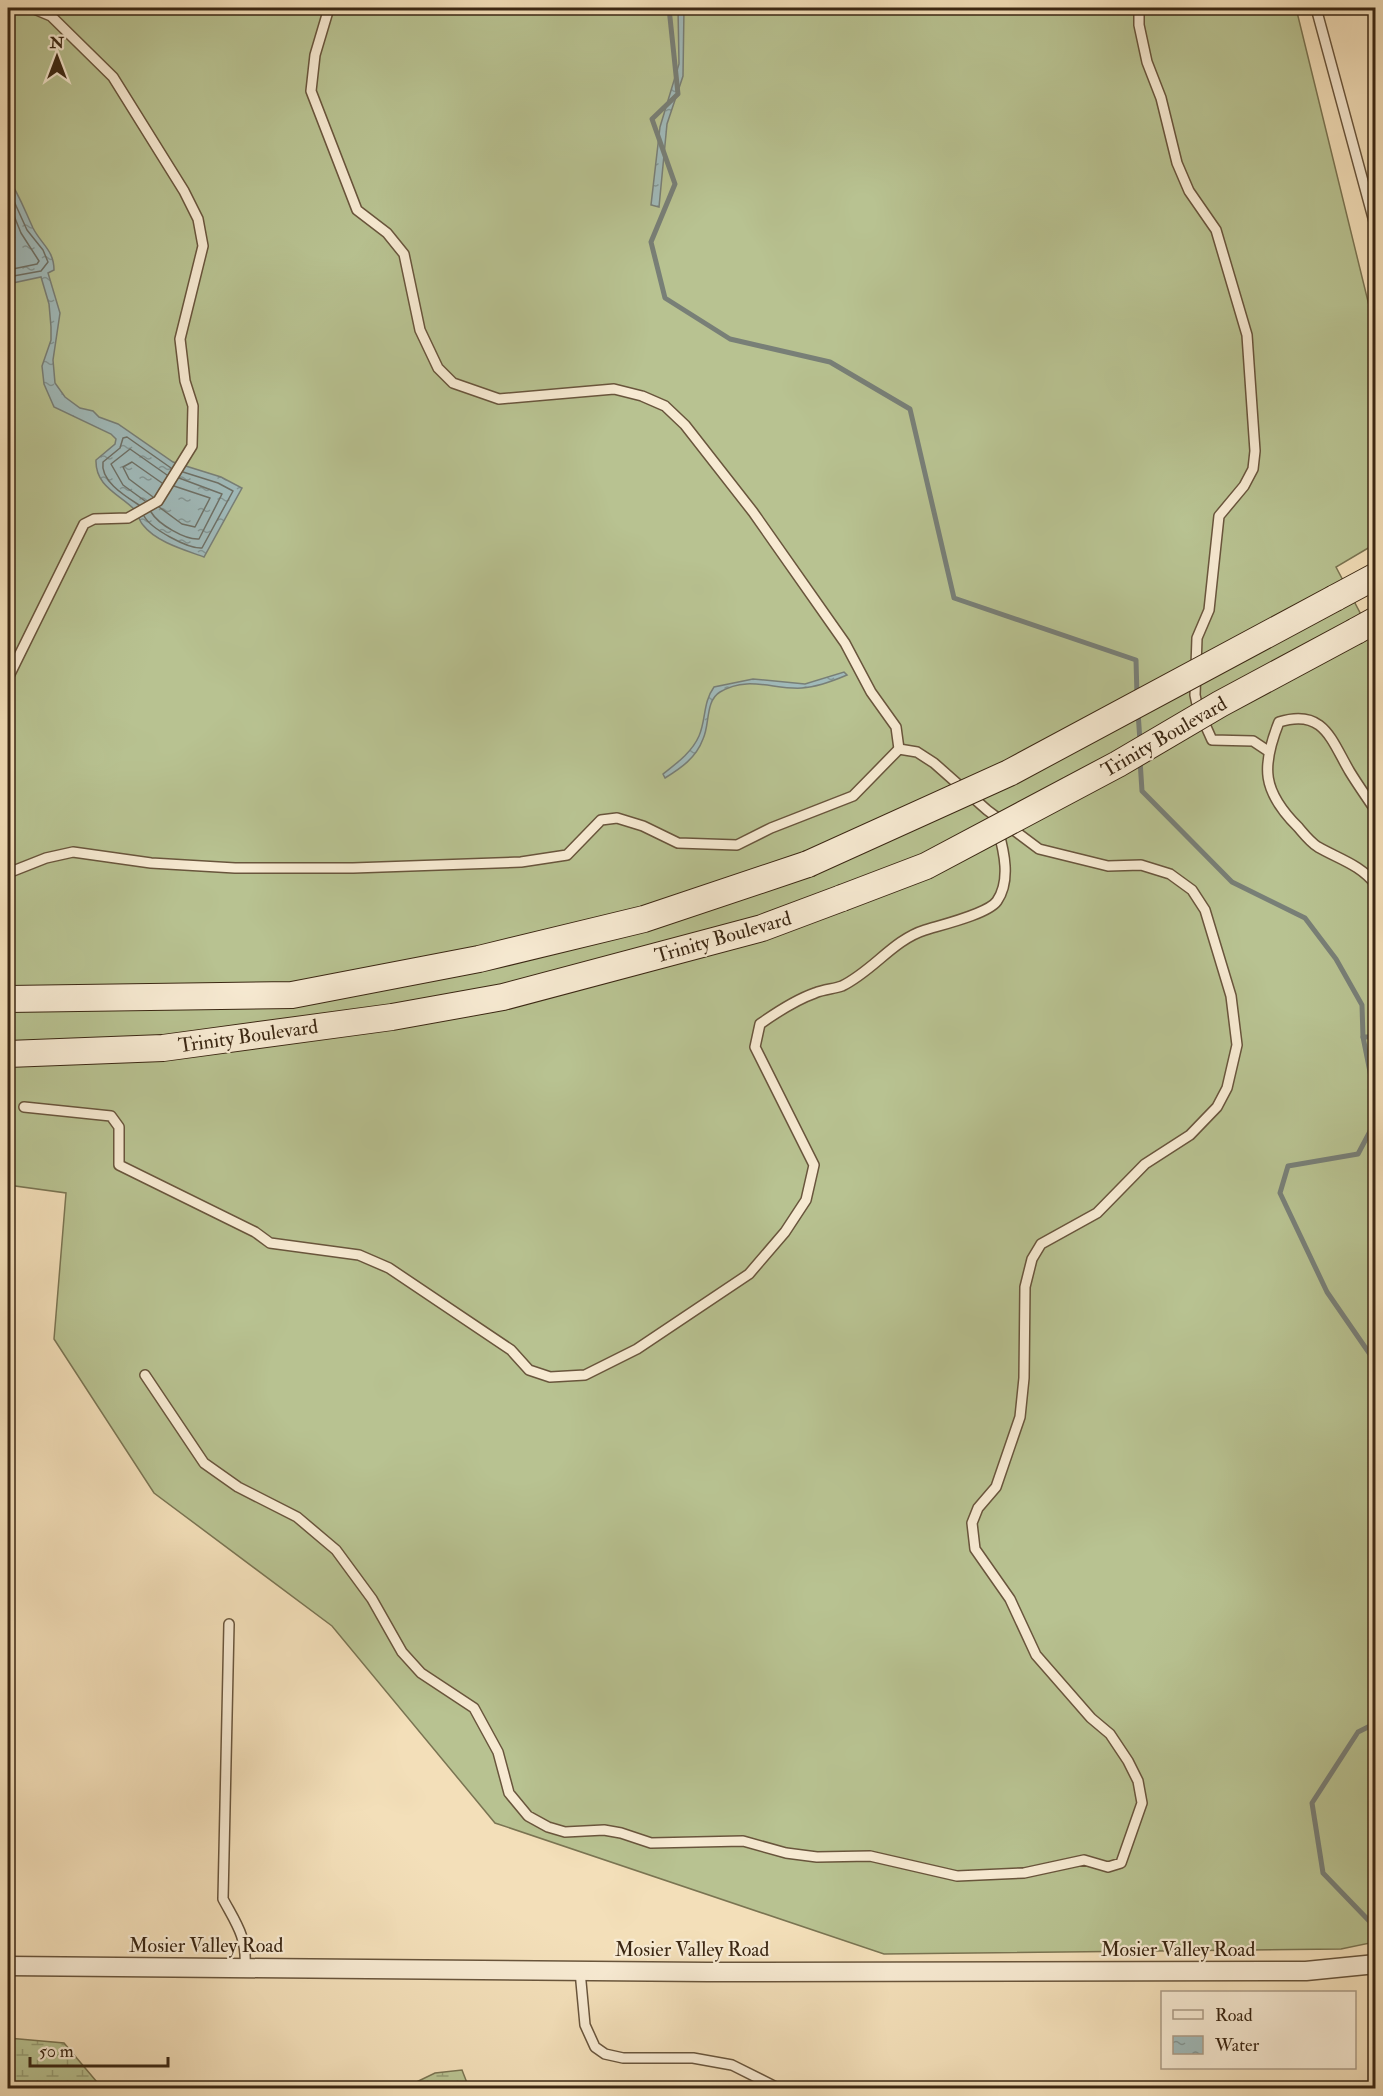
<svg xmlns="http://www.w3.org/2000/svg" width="1383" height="2096" font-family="'IM FELL Double Pica',serif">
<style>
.grass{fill:#b8c291;stroke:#7a7452;stroke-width:1.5}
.wetland{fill:url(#wetland-marsh);stroke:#7a7452;stroke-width:1.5}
.water{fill:url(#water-ripples);stroke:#787f77;stroke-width:1.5}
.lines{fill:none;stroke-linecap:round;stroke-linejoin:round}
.shore{stroke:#6e7066;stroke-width:1.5}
.stream{stroke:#787f77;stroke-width:5}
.lane-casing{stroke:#69553c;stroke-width:12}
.street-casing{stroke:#69553c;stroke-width:21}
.secondary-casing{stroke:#3b2713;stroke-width:28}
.lane{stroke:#f7ead2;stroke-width:9}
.street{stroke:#f7ead2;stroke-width:18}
.secondary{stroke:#f7ead2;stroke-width:26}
.secondary-bridge-casing{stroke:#3b2713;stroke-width:28;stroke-linecap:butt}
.secondary-bridge{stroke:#f7ead2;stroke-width:26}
.labels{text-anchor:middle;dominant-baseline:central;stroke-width:4.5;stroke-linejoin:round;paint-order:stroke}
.street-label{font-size:20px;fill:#3b2713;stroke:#f7ead2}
</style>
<defs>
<pattern id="wetland-marsh" width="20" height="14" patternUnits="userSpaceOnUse" patternTransform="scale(1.5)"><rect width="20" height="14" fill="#b8c291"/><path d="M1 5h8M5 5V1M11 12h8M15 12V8" fill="none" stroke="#979e75"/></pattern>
<pattern id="water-ripples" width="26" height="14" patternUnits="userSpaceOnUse" patternTransform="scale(1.5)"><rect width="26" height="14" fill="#a0baba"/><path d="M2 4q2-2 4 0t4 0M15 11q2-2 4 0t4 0" fill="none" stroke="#849796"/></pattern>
</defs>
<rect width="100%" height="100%" fill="#f3dfb9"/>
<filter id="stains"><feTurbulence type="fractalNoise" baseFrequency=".00333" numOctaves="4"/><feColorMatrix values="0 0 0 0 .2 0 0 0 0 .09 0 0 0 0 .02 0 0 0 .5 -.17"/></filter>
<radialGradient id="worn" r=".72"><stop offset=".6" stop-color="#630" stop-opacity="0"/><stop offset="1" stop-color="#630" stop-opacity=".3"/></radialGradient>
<polygon class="grass" points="8,8 1296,8 1376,334 1375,544 1336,567 1376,643 1375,1942 1341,1949 884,1954 495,1823 332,1626 154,1493 54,1339 66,1193 8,1185"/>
<g class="wetland">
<polygon points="8,2038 64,2043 102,2088 8,2088"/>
<polygon points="462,2070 469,2088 404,2088 435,2073"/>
</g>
<g class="water">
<polygon points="678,8 684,8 683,76 667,124 659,207 651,205 660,127 679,64"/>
<path d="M 8,178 C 19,194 25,211 33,228 C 41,244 54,250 54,270 L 48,273 L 60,313 L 53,360 L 55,383 L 65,397 L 80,408 L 93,411 L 99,417 L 118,424 L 173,462 L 221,477 L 242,488 L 204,557 C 185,550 156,542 143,525 C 139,521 138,513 134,509 C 119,494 95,486 96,460 L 115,444 L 116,439 L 111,434 L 54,407 L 44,384 L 42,366 L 51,340 L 51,327 L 49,304 L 41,277 L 8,284 Z"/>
<path d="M 844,672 L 847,675 C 833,681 817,687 802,688 C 774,690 748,675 720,692 C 705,701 710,725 703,739 C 696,758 681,768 665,778 L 663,774 C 677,763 692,752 699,736 C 706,720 703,702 714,687 L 753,679 L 805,684 Z"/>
</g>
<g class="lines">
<g class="shore">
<polyline points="8,188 27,230 43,250 48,262 41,271 8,277"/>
<polyline points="8,201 21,233 39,261 37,264 8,270"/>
<polyline points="153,497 129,479 123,467 132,462 162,483"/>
<polyline points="145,501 123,485 111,464 130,449 167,475"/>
<path d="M 139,505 C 125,496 100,481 103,462 L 120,448 L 123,438 L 127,437 L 171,468"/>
<polyline points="159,507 182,524 195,527 210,498 174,486"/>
<path d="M 151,512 C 158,524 185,540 199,539 L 222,494 L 179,478"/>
<path d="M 144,516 C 151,529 188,549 202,548 L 233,491 L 218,483 L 183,472"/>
</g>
<g class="stream">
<polyline points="669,8 678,94 652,119 675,184 651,242 665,298 730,339 830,362 910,409 954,598 1136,660 1137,696"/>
<polyline points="1138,712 1140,741"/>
<polyline points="1140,760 1142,791 1232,882 1305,918 1336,959 1362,1005 1363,1037 1376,1102"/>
<polyline points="1363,1037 1376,1037"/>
<polyline points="1376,1120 1358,1154 1288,1166 1280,1193 1327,1292 1376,1363"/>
<polyline points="1376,1723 1358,1732 1312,1803 1323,1873 1376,1928"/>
</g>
<defs>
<g id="lane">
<polyline points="329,8 315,55 311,91 357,210 387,233 404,254 420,330 438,368 453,383 499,399 614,389 642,396 665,406 685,425 753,512 845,643 871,692 896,727 899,749"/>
<polyline points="1139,8 1139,25 1147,62 1161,98 1177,163 1189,191 1216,230 1247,335 1255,451 1253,469 1244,486 1219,516 1209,610 1197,638 1195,695 1198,709 1212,740 1253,741 1268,751"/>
<polyline points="1316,8 1376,229"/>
<polyline points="8,678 84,524 94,519 128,518 158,501 192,446 193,406 185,381 180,339 203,246 198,219 184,191 113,77 51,16 32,8"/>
<path d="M 1376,811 C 1367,798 1358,785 1350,772 C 1331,740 1324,708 1279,722 C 1261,767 1262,791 1298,827 C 1304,834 1310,842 1318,847 C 1339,859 1361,865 1376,885"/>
<polyline points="8,873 46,858 73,852 151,863 235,868 353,868 521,862 567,855 601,820 617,818 643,826 678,843 737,845 771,828 853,796 899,749"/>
<path d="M 24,1107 L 111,1116 L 119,1127 L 119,1165 L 255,1232 L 270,1243 L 359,1255 L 389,1268 L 511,1350 L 529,1370 L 550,1377 L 585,1375 L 637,1349 L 749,1274 L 785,1232 L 806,1200 L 814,1165 L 755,1047 L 760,1024 C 777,1012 795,1000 815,993 C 824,989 834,989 842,986 C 873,971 893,940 925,930 C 941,925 988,914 997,901 C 1011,881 1004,851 998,830"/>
<polyline points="145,1375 204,1463 238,1487 297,1517 336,1550 372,1599 402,1652 421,1673 474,1708 498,1752 509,1793 528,1816 548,1827 565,1832 604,1830 621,1833 651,1843 743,1841 786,1853 817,1857 870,1856 957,1876 1024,1873 1084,1860 1108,1867 1121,1863 1142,1803 1138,1781 1128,1761 1110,1734 1091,1718 1036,1655 1010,1599 975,1549 972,1523 978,1508 996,1487 1020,1417 1024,1378 1025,1287 1032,1259 1041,1244 1097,1213 1145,1164 1190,1135 1217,1107 1227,1088 1237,1045 1231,996 1205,910 1192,890 1170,874 1141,865 1108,866 1039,849 987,810 934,763 917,752 899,749"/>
<path d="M 229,1624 L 223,1899 C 237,1925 247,1937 245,1968"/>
<polyline points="580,1971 585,2025 595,2047 605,2054 623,2058 693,2058 732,2065 778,2088"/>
</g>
<polyline id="street" points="8,1966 707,1972 1306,1971 1376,1964"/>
<g id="secondary">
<polyline points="1335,598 1376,576"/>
<polyline points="1356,631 1376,620"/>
<polyline points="8,999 292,995 479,959 644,919 808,864"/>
<polyline points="8,1054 163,1048 392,1017 503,997 762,928 842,898"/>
</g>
</defs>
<use href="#lane" class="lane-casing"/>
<use href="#street" class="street-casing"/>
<use href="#secondary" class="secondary-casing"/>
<use href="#lane" class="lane"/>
<use href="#street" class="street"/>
<use href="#secondary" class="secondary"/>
<defs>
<g id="secondary-bridge">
<polyline points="808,864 1009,773 1335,598"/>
<polyline points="842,898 926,866 1118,764 1220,704 1356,631"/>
</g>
</defs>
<use href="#secondary-bridge" class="secondary-bridge-casing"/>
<use href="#secondary-bridge" class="secondary-bridge"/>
</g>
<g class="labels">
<g class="street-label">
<text transform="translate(1164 737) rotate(-30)">Trinity Boulevard</text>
<text transform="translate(723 937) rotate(-16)">Trinity Boulevard</text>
<text transform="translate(248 1036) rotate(-8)">Trinity Boulevard</text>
<text x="206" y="1945">Mosier Valley Road</text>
<text x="692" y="1949">Mosier Valley Road</text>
<text x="1178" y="1949">Mosier Valley Road</text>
</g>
</g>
<rect width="1383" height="2096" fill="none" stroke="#f3dfb9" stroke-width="30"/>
<rect x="9" y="9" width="1365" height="2078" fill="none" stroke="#3b2713" stroke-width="3"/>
<rect x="15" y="15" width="1353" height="2066" fill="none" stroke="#3b2713" stroke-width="1.5"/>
<rect x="1161" y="1991" width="195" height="78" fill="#f7ead2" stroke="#ac9c86" stroke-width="1.5"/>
<rect x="1173" y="2010" width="30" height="9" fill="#f7ead2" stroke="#ac9c86" stroke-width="1.5"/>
<text x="1215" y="2021" font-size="18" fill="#3b2713">Road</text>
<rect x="1173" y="2036" width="30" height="18" fill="url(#water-ripples)" stroke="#ac9c86" stroke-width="1.5"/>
<text x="1215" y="2051" font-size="18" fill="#3b2713">Water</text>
<g transform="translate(57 57)" stroke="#f7ead2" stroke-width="4.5" paint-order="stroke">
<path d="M0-4.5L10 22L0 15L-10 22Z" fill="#3b2713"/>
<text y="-9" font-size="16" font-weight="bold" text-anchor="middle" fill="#3b2713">N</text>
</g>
<path d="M30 2057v9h138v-9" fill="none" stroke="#3b2713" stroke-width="3"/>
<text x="39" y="2057" font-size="18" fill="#3b2713" stroke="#f7ead2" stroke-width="4.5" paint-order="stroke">50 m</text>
<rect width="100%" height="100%" filter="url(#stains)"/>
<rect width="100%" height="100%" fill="url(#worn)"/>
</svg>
